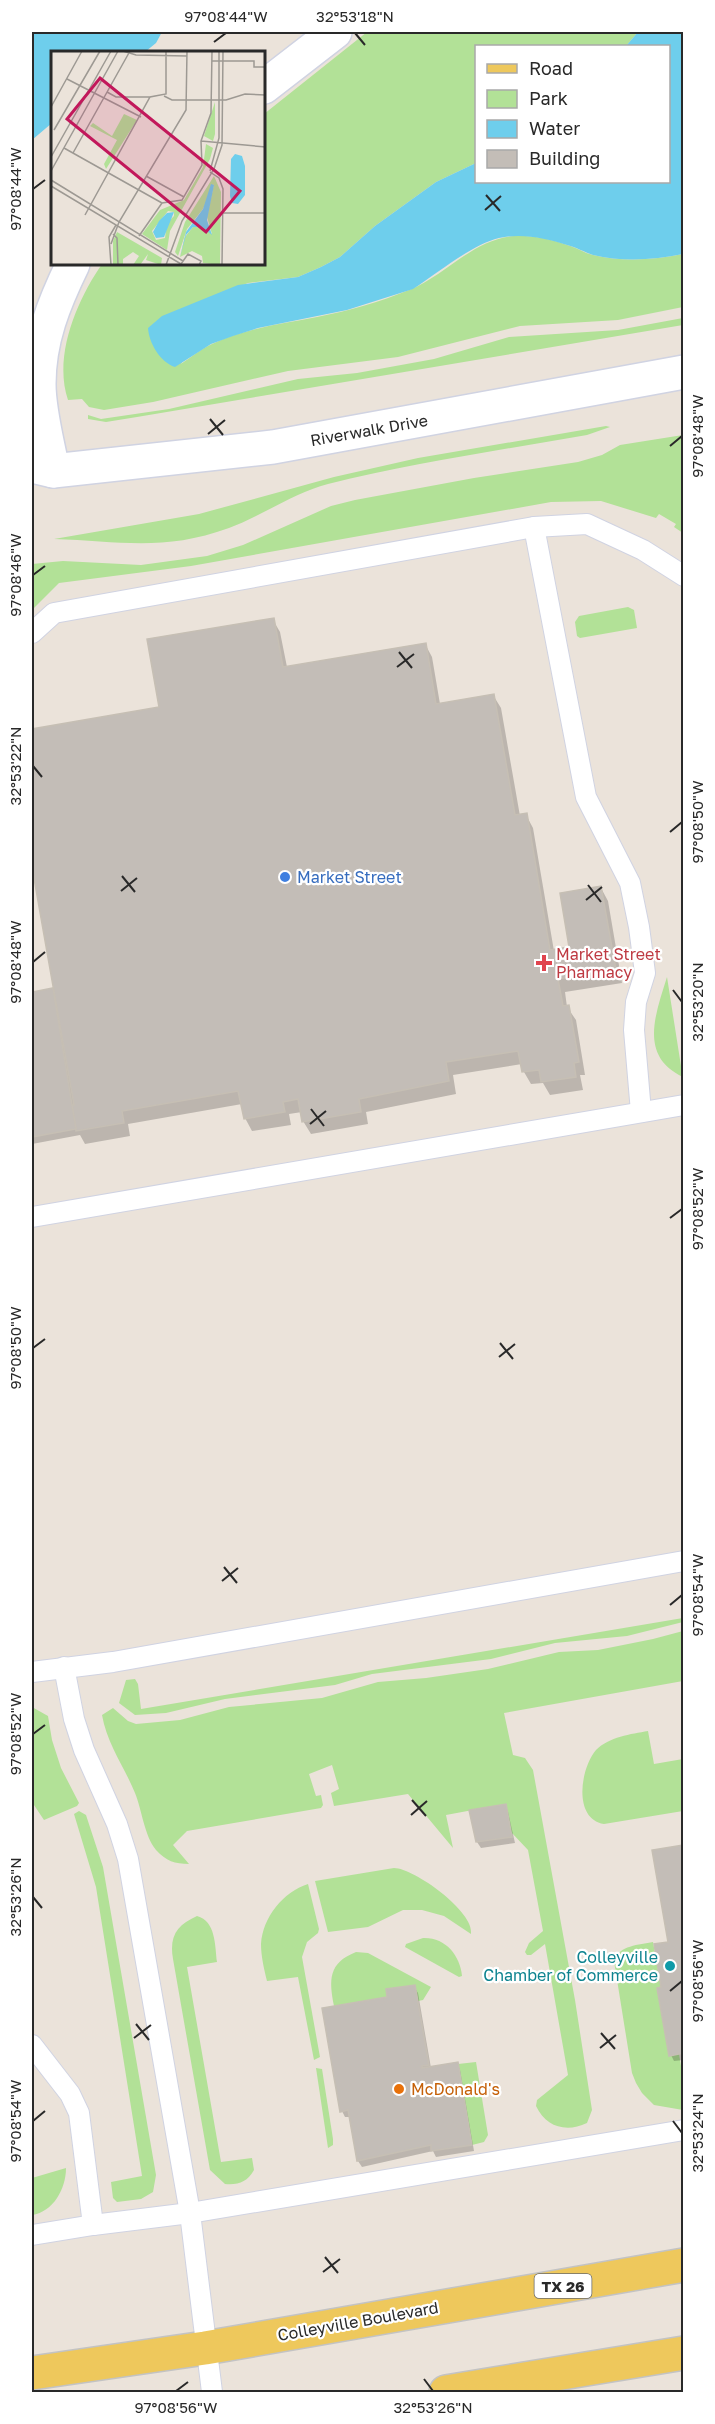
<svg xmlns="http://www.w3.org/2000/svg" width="715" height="2424" font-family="'Golos Text',sans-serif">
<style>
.green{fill:#b2e197}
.water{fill:#6eceec}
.shadow{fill:#0003}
.building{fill:#c3bdb7;stroke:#c6bfb4;stroke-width:1.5}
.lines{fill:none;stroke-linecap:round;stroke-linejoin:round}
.service-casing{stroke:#d0d3e2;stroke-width:22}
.minor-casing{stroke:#d0d3e2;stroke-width:36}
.tertiary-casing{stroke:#d0d3e2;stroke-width:36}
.primary-casing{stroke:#c3c3c3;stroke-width:36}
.service{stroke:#fff;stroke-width:20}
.minor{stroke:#fff;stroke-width:33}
.tertiary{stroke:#fff;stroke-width:33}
.primary{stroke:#eec85c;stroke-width:33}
.ticks{fill:none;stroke:#292929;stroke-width:2}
.shop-dot{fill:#3f7fe0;stroke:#fff;stroke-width:2}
.health-dot{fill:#e0444e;stroke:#fff;stroke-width:2}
.culture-dot{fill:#0f9aa8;stroke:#fff;stroke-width:2}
.food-dot{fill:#e8710a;stroke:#fff;stroke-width:2}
.labels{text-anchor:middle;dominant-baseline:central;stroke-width:4.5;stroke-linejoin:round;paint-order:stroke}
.shield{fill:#fff;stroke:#696969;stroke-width:1.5}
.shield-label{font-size:15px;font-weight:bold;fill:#292929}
.street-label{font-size:16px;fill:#292929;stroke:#fff}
.shop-label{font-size:16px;fill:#366cbe;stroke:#fff;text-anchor:start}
.health-label{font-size:16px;fill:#be3a42;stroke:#fff;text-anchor:start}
.culture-label{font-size:16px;fill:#0d838f;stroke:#fff;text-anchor:end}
.food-label{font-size:16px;fill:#c56008;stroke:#fff;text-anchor:start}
.inset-road{fill:none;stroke:#9d9993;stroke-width:1.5}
.view{fill:#c2185b;fill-opacity:0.15;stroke:#c2185b;stroke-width:3}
.inset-edge{fill:none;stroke:#292929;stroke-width:3}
.neatline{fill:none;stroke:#292929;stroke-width:2}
.ticks-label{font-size:15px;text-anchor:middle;fill:#292929}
</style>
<rect width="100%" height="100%" fill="#ebe3da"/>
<g class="green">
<path d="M 367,32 L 638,32 L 626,46 L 476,46 L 476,163 L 436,182 L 375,226 L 340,257 L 321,267 L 298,277 L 248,283 L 230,290 L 181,364 C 191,357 201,349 212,344 C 245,328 282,324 317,317 C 348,311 380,302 409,290 C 445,276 473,239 514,236 C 531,235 551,239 567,245 C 576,247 584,253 593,255 C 622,262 654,260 683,254 L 683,307 L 618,320 L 520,326 L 398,357 L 288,371 L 153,402 L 104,410 L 89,407 L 82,399 L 68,400 C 53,356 77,300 102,264 L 264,264 L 264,114 Z"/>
<polygon points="683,318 683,325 137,417 106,422 88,419 88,415 101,419 169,409 298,379 357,373 434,359 509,337 618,330"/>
<path d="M 606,426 L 610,427 L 587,435 C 501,450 413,463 328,484 C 293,493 262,516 229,528 C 163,552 119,541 54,539 L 199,514 L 334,477 L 418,458 Z"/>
<polygon points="683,435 683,533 674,527 676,524 659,514 656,518 601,501 551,502 191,566 59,583 32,610 32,564 63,561 141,565 207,556 243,545 331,506 355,500 474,478 578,462 602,455 620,445"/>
<polygon points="628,607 634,610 637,628 580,638 577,636 575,622 579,616"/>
<path d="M 667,977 L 681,1066 L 683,1066 L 683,1077 C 638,1056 656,1013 667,977 Z"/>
<polygon points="683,1618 683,1622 627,1636 555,1643 491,1659 372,1674 335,1685 225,1699 166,1713 135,1715 119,1703 126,1680 135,1679 138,1684 141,1709"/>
<path d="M 683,1631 L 683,1681 L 504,1713 L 513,1755 L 525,1758 L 533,1770 L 575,2000 L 592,2110 L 587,2123 C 566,2133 546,2127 536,2106 L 537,2100 L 568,2075 L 545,1944 L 531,1955 L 527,1955 L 525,1952 L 529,1943 L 543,1931 L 528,1850 L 511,1832 L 505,1804 L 446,1815 L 453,1848 L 408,1794 L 334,1806 L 331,1793 L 339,1789 L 332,1765 L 309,1774 L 316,1796 L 321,1795 L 323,1805 L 321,1808 L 187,1831 L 173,1845 L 189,1864 C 175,1864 166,1861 156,1850 C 144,1835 142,1810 135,1793 C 124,1766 107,1744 102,1715 L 113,1708 L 128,1721 L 136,1724 L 180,1720 L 229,1707 L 322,1698 L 378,1682 L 426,1678 L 488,1669 L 559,1652 L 598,1650 L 653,1639 Z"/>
<polygon points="32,1707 48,1716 52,1740 61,1768 79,1803 77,1806 44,1820 32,1802"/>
<path d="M 648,1731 L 654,1764 L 683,1759 L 683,1811 L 604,1824 C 573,1819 580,1769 596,1750 C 609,1737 631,1734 648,1731 Z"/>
<polygon points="79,1811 86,1815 103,1867 156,2175 153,2192 141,2199 117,2202 113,2198 111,2182 142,2176 96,1887 74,1814"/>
<path d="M 394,1868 C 414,1868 475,1912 471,1934 L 444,1916 L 422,1910 L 403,1910 L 368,1927 L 328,1932 L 315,1881 Z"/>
<path d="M 308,1884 L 319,1929 L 318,1933 L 307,1942 L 302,1957 L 320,2057 L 314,2060 L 298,1977 L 267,1981 C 264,1969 261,1956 261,1944 C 263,1917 283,1892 308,1884 Z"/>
<path d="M 197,1916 C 216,1921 215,1946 217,1962 L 187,1967 L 221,2162 L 252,2158 L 254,2170 C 247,2182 239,2185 225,2184 L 210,2170 L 173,1959 C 169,1936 177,1925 197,1916 Z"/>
<path d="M 423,1938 C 445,1937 460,1955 462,1976 L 459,1977 L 405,1947 L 406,1944 Z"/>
<path d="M 653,1942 L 661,1987 L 679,2054 L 683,2078 L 683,2110 L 654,2105 L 642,2093 L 636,2083 L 632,2073 L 614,1961 C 619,1945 639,1945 653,1942 Z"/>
<path d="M 356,1952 L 368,1953 L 431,1987 L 423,2000 L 418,2001 L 415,1985 L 387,1989 L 387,1997 L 334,2006 C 329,1980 328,1963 356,1952 Z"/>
<polygon points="476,2062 488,2135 484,2142 472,2145 458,2064"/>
<polygon points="316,2068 322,2069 333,2139 333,2145 328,2148"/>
<path d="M 66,2168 C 66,2189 53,2212 32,2215 L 32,2178 Z"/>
</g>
<g class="water">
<polygon points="32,32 162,32 156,43 145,52 52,52 52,123 32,140"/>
<path d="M 638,32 L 683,32 L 683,254 C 654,260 622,262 593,255 C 584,252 576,247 567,245 C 546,238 521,233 499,238 C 471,245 438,273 413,289 L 347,310 L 258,328 L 233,336 L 211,344 L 175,367 C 160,362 149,343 148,328 L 162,316 L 238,285 L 298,277 L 321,267 L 340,257 L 375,226 L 436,182 L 476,163 L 476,182 L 668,182 L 668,46 L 626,46 Z"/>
</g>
<g class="shadow">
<polygon points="273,620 280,632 287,667 425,644 432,657 440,704 493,695 501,708 520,816 526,815 533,828 554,951 571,948 601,888 608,901 622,983 565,992 567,1007 576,1020 585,1075 580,1075 583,1090 550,1095 543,1083 531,1084 524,1072 522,1064 453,1075 456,1094 366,1112 368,1124 311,1134 303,1121 302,1112 289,1114 291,1125 252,1131 245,1118 242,1104 128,1124 130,1136 85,1144 80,1135 32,1144 32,993 52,990 56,996 32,858 32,731 161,709"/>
<polygon points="505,1805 508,1812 515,1843 481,1848 477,1842 471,1812"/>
<polygon points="684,1846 684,2060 674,2061 671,2055 663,1989"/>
<polygon points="414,1987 418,1993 431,2068 457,2064 460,2070 474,2151 436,2157 433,2151 362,2167 358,2161 350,2117 345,2117 342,2111 389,1998"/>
</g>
<g class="building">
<polygon points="274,618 283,667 426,643 436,704 494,694 515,815 527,813 550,950 569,947 560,893 601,886 616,970 558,979 563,1006 569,1005 579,1062 574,1063 576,1077 541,1082 539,1070 522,1072 518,1051 446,1062 449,1081 359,1099 361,1112 302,1122 298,1099 283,1102 285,1112 244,1119 238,1091 122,1111 124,1123 76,1131 72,1105 74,1105 32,867 32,729 159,707 147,639"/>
<polygon points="53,988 76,1129 32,1137 32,992"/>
<polygon points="506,1804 512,1837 476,1842 469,1810"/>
<polygon points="684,1845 684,2053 669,2056 657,1988 661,1987 654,1944 668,1942 652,1850"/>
<polygon points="415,1985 429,2065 422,2066 422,2068 458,2062 472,2145 431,2151 431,2145 357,2161 348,2110 340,2112 322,2008 387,1997 386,1989"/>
</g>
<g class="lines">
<defs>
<g id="service">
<polyline points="534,527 586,797 630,883 639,927 645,973 636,1002 634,1030 641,1112"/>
<polyline points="32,633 54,613 534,527 587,524 643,550 684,576"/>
<polyline points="32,1217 684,1105"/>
<polyline points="64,1667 74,1719 84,1750 117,1824 128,1859 190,2213 212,2392"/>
<polyline points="32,1672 113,1662 684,1561"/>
<polyline points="32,2045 70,2094 79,2113 93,2225"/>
<polyline points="32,2235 93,2225 190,2213 684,2130"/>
</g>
<g id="minor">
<polyline points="264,87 335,32"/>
<path d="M 53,471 C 48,443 39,412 39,384 C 39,340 54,303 73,264"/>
</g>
<polyline id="tertiary" points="32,466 53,471 273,447 684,372"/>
<g id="primary">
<polyline points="32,2373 205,2348 684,2265"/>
<polyline points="446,2392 684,2353"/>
</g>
</defs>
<use href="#service" class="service-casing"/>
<use href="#minor" class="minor-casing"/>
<use href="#tertiary" class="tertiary-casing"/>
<use href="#primary" class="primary-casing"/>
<use href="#service" class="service"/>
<use href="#minor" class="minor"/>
<use href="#tertiary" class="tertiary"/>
<use href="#primary" class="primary"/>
</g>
<path class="ticks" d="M 355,33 L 365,45M 214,42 L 226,33M 33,189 L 45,180M 486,195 L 500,211M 485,210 L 501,196M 210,419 L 223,435M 208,434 L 225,420M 670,446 L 682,436M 33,575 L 45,566M 399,652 L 412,668M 397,667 L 414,654M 33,766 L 42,777M 670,832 L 682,822M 122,876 L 135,892M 588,885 L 601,902M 121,891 L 137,878M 586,900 L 602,887M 33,962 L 45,952M 673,990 L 682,1002M 311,1109 L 324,1126M 310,1124 L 326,1111M 670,1218 L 682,1209M 500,1343 L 513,1359M 33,1348 L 45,1339M 499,1357 L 515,1344M 224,1567 L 237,1583M 222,1581 L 238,1568M 670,1605 L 682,1595M 33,1734 L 45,1725M 412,1800 L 426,1816M 411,1815 L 427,1801M 33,1897 L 42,1908M 670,1991 L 682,1981M 136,2024 L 149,2040M 601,2033 L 615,2049M 134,2038 L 151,2025M 600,2048 L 616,2035M 33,2121 L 45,2111M 673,2121 L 682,2133M 325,2257 L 338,2273M 323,2272 L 340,2259M 424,2379 L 433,2391M 176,2391 L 188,2382"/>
<circle class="shop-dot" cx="285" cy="877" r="6"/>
<path class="health-dot" d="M541 954h6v6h6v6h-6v6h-6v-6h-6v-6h6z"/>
<circle class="culture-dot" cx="670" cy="1966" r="6"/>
<circle class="food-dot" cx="399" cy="2089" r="6"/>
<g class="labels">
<rect class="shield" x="534.5" y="2274" width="57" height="24" rx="4.5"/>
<g class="shield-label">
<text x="563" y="2286">TX 26</text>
</g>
<g class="street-label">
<text transform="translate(369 430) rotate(-10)">Riverwalk Drive</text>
<text transform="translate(358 2321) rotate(-10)">Colleyville Boulevard</text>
</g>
<g class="shop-label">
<text x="297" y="877">Market Street</text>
</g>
<g class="health-label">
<text x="556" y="954">Market Street<tspan x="556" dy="18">Pharmacy</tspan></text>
</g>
<g class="culture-label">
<text x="658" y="1957">Colleyville<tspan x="658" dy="18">Chamber of Commerce</tspan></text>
</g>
<g class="food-label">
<text x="411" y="2089">McDonald's</text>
</g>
</g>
<g transform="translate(51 51)">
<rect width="214" height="214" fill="#ebe3da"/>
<path d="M 164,51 L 164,83 L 162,90 L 153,85 ZM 73,63 L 86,69 L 55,118 L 53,113 L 66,89 L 39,75 L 42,72 L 61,85 ZM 155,93 L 162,97 L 159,108 L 119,180 L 116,199 L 91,183 L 109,159 L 133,149 L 152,116 ZM 117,160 L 123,161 L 123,165 L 116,172 L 114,187 L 105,189 L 101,180 ZM 163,125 L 170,141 L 169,214 L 152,212 L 151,205 L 141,200 L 129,206 L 134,186 L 142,176 L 151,176 L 161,183 L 156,166 L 163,133 L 152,158 L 136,178 L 127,205 L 124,201 L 134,171 ZM 66,181 L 111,207 L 110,214 L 95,209 L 97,203 L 89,214 L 82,214 L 88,205 L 82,201 L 72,208 L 72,214 L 62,214 L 62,190 Z" fill="#b2e197" fill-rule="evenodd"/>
<path d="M 184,103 L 191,105 L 194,115 L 194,144 L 187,153 L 181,152 L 179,145 L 180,108 ZM 160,133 L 163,134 L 156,169 L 161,184 L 151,176 L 142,176 L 135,184 L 129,206 L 135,181 L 152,158 ZM 123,161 L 113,186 L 105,187 L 102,181 L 108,170 L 116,162 Z" fill="#6eceec"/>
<path class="inset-road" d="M 72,0 L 85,4 L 136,5M 161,10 L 203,10 L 203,16 L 215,16M 16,28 L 90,66M 56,41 L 65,46 L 99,46M 113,45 L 121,49 L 175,49 L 194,43 L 215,44M 0,56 L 31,0M 3,79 L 49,0M 150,90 L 215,96M 13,97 L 111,152M 22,102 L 79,0M 0,106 L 60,0M 0,120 L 67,0M 159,120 L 168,87 L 168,0M 159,121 L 168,127 L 172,138 L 171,214M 95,125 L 133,146M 0,129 L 132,210M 0,135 L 130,213M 171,162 L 215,162M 34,164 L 99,46 L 115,43 L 115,0M 62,183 L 66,187 L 67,214M 88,185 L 111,152 L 131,149 L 151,114 L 150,90 L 160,62 L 161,0M 60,193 L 68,171 L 135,59 L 136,0M 130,213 L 137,203 L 150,210 L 148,214M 60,214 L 58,186 L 65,174M 115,214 L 131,170 L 163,118 L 171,94 L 172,0"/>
<path class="view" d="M 49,27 L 189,140 L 155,181 L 16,68 Z"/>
<rect width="214" height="214" class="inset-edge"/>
</g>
<rect width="715" height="2424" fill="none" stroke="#ffffff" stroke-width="66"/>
<rect x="475" y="45" width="195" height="138" fill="#ffffff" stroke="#a9a9a9" stroke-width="1.5"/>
<rect x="487" y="64" width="30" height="9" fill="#eec85c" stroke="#a9a9a9" stroke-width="1.5"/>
<text x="529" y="75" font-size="18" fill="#292929">Road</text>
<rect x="487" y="90" width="30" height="18" fill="#b2e197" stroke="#a9a9a9" stroke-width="1.5"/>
<text x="529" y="105" font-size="18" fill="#292929">Park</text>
<rect x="487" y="120" width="30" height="18" fill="#6eceec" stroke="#a9a9a9" stroke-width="1.5"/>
<text x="529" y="135" font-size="18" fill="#292929">Water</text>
<rect x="487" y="150" width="30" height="18" fill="#c3bdb7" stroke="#a9a9a9" stroke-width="1.5"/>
<text x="529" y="165" font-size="18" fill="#292929">Building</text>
<rect x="33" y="33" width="649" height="2358" class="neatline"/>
<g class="ticks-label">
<text x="226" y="22">97°08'44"W</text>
<text x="355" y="22">32°53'18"N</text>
<text transform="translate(16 189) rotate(-90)" y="5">97°08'44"W</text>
<text transform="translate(698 436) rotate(-90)" y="5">97°08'48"W</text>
<text transform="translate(16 575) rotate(-90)" y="5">97°08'46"W</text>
<text transform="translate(16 766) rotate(-90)" y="5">32°53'22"N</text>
<text transform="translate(698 822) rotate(-90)" y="5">97°08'50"W</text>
<text transform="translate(16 962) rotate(-90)" y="5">97°08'48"W</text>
<text transform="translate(698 1002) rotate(-90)" y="5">32°53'20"N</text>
<text transform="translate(698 1209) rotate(-90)" y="5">97°08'52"W</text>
<text transform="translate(16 1348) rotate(-90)" y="5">97°08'50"W</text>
<text transform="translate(698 1595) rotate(-90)" y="5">97°08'54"W</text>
<text transform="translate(16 1734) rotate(-90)" y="5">97°08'52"W</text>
<text transform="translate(16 1897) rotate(-90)" y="5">32°53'26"N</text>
<text transform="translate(698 1981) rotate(-90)" y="5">97°08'56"W</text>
<text transform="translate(16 2121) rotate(-90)" y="5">97°08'54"W</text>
<text transform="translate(698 2133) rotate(-90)" y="5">32°53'24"N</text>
<text x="176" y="2413">97°08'56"W</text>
<text x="433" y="2413">32°53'26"N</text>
</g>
</svg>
